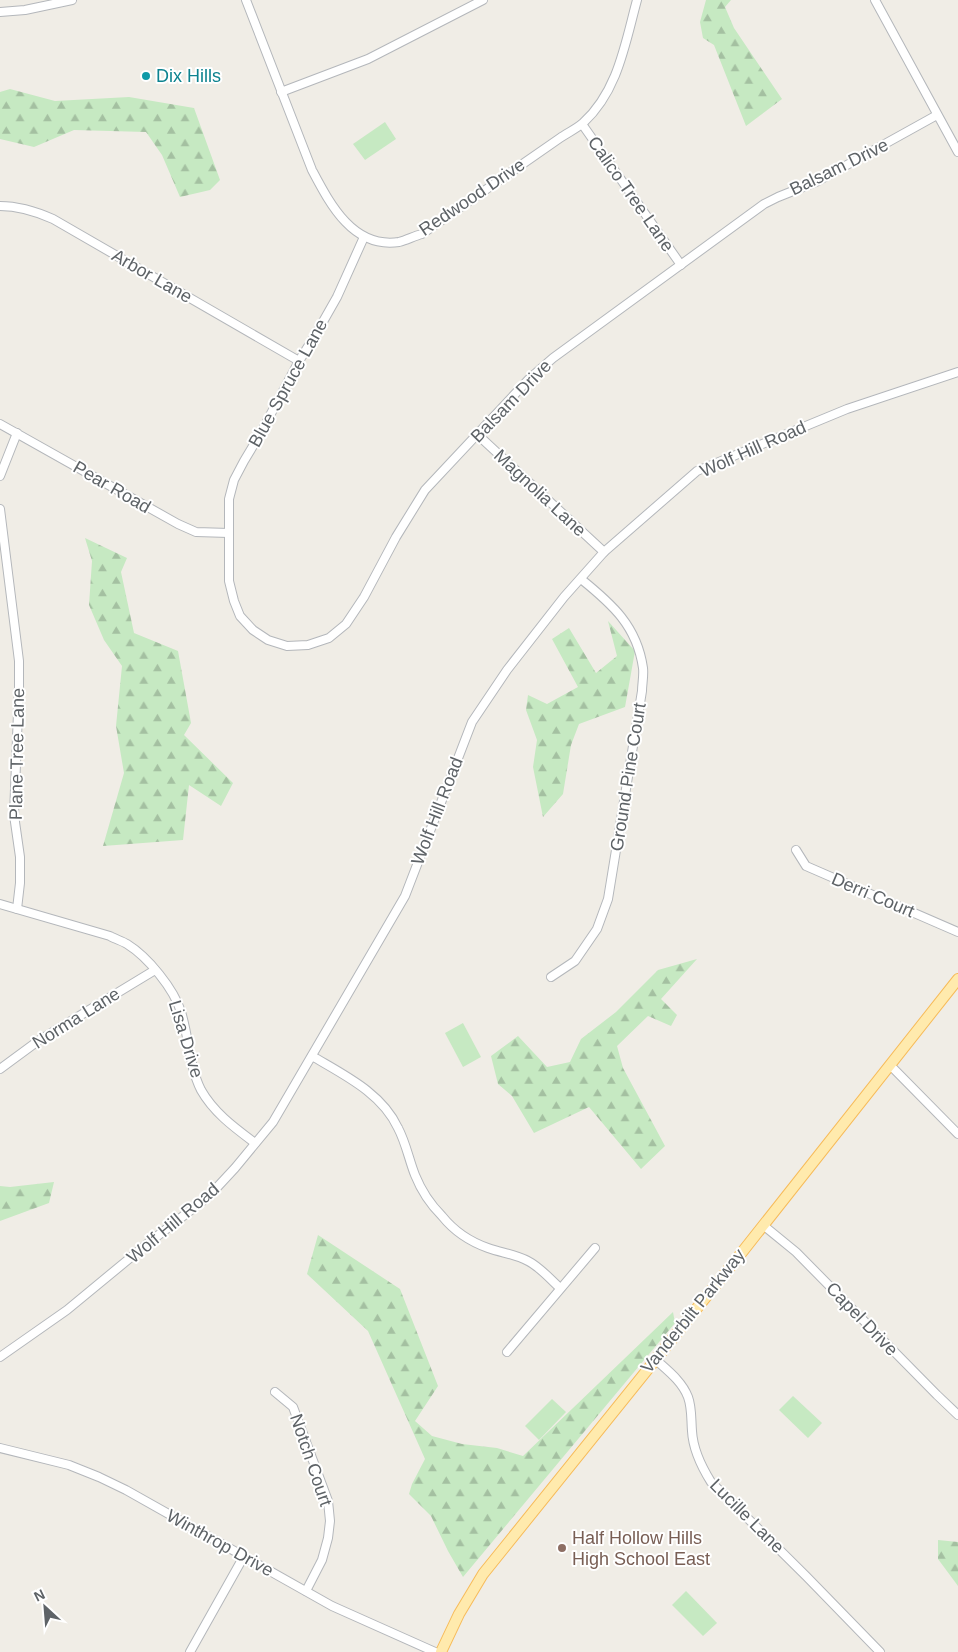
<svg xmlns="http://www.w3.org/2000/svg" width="958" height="1652" font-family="Arial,sans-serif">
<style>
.forest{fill:url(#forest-firs)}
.garden{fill:#c6e9c2}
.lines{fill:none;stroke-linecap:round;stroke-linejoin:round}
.minor-casing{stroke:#b4b7bb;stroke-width:10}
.major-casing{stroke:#f7bb59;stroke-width:12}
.minor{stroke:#fff;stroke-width:8}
.major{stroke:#ffeaad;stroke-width:10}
.culture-dot{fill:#0f9aa8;stroke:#fff;stroke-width:2}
.education-dot{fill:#8d6e63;stroke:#fff;stroke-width:2}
.labels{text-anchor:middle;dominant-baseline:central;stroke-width:4;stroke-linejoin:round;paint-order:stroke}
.culture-label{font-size:18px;fill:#0d838f;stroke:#fff;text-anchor:start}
.street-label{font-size:18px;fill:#5e6367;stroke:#fff}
.education-label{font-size:18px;fill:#785e54;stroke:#fff;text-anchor:start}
</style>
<defs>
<pattern id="forest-firs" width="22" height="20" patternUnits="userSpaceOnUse" patternTransform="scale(1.25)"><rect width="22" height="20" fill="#c6e9c2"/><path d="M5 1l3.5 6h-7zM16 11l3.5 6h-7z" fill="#a4c0a1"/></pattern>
</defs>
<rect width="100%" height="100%" fill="#f0ede6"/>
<g class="forest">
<polygon points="706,0 731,0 725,7 734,28 782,99 746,126 714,45 703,38 700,22"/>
<polygon points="10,89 55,101 129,97 194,108 220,180 210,190 180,197 162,155 146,132 74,130 34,147 0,139 0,92"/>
<polygon points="85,538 127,558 121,572 134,633 178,651 191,723 184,735 233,783 221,806 189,785 183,840 103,846 124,773 116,726 122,666 104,640 89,605 92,561"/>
<polygon points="608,621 635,651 625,707 579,724 571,745 563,794 543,817 533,767 537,740 526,710 528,695 547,704 578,687 552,639 569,628 596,673 617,656"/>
<polygon points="697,959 661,999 677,1015 671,1026 648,1016 617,1046 623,1068 665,1146 641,1169 589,1107 534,1133 512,1096 498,1084 491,1056 518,1036 547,1067 570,1062 581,1039 616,1012 658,970"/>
<polygon points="54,1182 49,1203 0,1221 0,1186 10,1187"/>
<polygon points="318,1235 400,1289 438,1386 415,1421 432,1436 462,1444 497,1448 523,1456 673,1312 675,1323 463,1577 448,1551 431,1516 409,1494 412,1484 425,1459 368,1331 307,1274"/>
<polygon points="938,1540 958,1542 958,1586 938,1559"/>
</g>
<g class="garden">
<polygon points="385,122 396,139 365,160 353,144"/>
<polygon points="463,1023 481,1057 463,1067 445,1033"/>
<polygon points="793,1396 822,1423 808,1438 779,1410"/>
<polygon points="552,1399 566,1412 539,1440 525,1426"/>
<polygon points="686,1591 717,1623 703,1636 672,1605"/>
</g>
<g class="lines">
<defs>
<g id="minor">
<path d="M 246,0 L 312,170 C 330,204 353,249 399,242 C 407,240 414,236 422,234 L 560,138 C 567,133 576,129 583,123 C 618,91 625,44 637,0"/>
<polyline points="875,0 958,152"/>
<polyline points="0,12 25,10 72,0"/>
<polyline points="281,92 368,59 483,0"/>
<polyline points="582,124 681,265"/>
<path d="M 0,206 C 19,206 35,211 53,219 L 299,361"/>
<polyline points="364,237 337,297 316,334 299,361 259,436 244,461 234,480 229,499 229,581 234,601 240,616 253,630 268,640 287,646 308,645 329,638 346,624 364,597 396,537 425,490 529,379 553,358 764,204 778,197 818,181 937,115"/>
<polyline points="0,424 178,524 196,532 229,533"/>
<polyline points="478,435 604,552"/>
<polyline points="0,476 17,433"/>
<polyline points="0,509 19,661 19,687 14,815 20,857 20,883 17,909"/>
<polyline points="796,850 806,866 958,932"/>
<path d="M 0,904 L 110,936 C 115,939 122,941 127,944 C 148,957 174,989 181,1012 C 189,1037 189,1066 201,1090 C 214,1113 235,1128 255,1143"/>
<path d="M 551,977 L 575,961 L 597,929 L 608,899 L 642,691 C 642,684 644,675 643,668 C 637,626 612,604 581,579"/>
<path d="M 312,1056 C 344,1075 382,1093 398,1128 C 406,1143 409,1160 415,1175 C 421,1190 431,1205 442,1216 C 454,1231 471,1242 488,1248 C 502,1253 515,1254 528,1261 C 540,1267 550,1279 560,1288"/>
<polyline points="890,1065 958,1134"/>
<polyline points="0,1069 38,1041 155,970"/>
<polyline points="763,1225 796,1252 937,1395 958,1415"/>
<polyline points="507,1352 595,1248"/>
<polyline points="0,1357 67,1310 147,1244 209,1196 235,1168 273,1122 405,896 472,722 507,670 564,597 604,552 697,471 847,409 958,372"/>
<path d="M 655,1359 C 667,1370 682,1381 688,1397 C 692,1408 691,1419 692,1431 C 693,1450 701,1466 711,1482 L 806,1576 L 880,1652"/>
<polyline points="275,1392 293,1407 328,1501 330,1521 328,1538 322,1560 306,1591"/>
<polyline points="0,1448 69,1465 99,1477 126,1490 332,1606 435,1652"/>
<polyline points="190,1652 244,1556"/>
</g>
<polyline id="major" points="441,1652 459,1614 483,1574 743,1251 958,979"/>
</defs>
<use href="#minor" class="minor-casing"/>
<use href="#major" class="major-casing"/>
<use href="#minor" class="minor"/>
<use href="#major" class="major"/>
</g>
<circle class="culture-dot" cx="146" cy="76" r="5"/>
<circle class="education-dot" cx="562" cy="1548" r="5"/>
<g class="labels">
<g class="culture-label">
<text x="156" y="76">Dix Hills</text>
</g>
<g class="street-label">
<text transform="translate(839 167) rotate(-26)">Balsam Drive</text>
<text transform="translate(631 194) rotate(55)">Calico Tree Lane</text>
<text transform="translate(472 197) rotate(-34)">Redwood Drive</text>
<text transform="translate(152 276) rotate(30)">Arbor Lane</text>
<text transform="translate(288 383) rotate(-61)">Blue Spruce Lane</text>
<text transform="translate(511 401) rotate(-46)">Balsam Drive</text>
<text transform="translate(753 449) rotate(-24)">Wolf Hill Road</text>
<text transform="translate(112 487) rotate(30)">Pear Road</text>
<text transform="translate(540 493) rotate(43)">Magnolia Lane</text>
<text transform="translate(17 754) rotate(-89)">Plane Tree Lane</text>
<text transform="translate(628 777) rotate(-81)">Ground Pine Court</text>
<text transform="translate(437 811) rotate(-69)">Wolf Hill Road</text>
<text transform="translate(873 895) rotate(23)">Derri Court</text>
<text transform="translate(76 1018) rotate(-32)">Norma Lane</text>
<text transform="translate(186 1039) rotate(73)">Lisa Drive</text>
<text transform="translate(173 1223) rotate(-40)">Wolf Hill Road</text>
<text transform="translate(693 1311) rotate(-51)">Vanderbilt Parkway</text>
<text transform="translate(862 1319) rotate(46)">Capel Drive</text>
<text transform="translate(311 1460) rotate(71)">Notch Court</text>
<text transform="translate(747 1516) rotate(45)">Lucille Lane</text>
<text transform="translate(220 1543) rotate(29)">Winthrop Drive</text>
</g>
<g class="education-label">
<text x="572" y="1538">Half Hollow Hills<tspan x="572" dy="21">High School East</tspan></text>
</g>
</g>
<g transform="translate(45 1607) rotate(334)" stroke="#ffffff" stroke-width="4" paint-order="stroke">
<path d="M0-4L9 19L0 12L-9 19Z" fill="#5e6367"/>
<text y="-8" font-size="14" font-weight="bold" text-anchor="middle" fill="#5e6367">N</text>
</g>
</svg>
